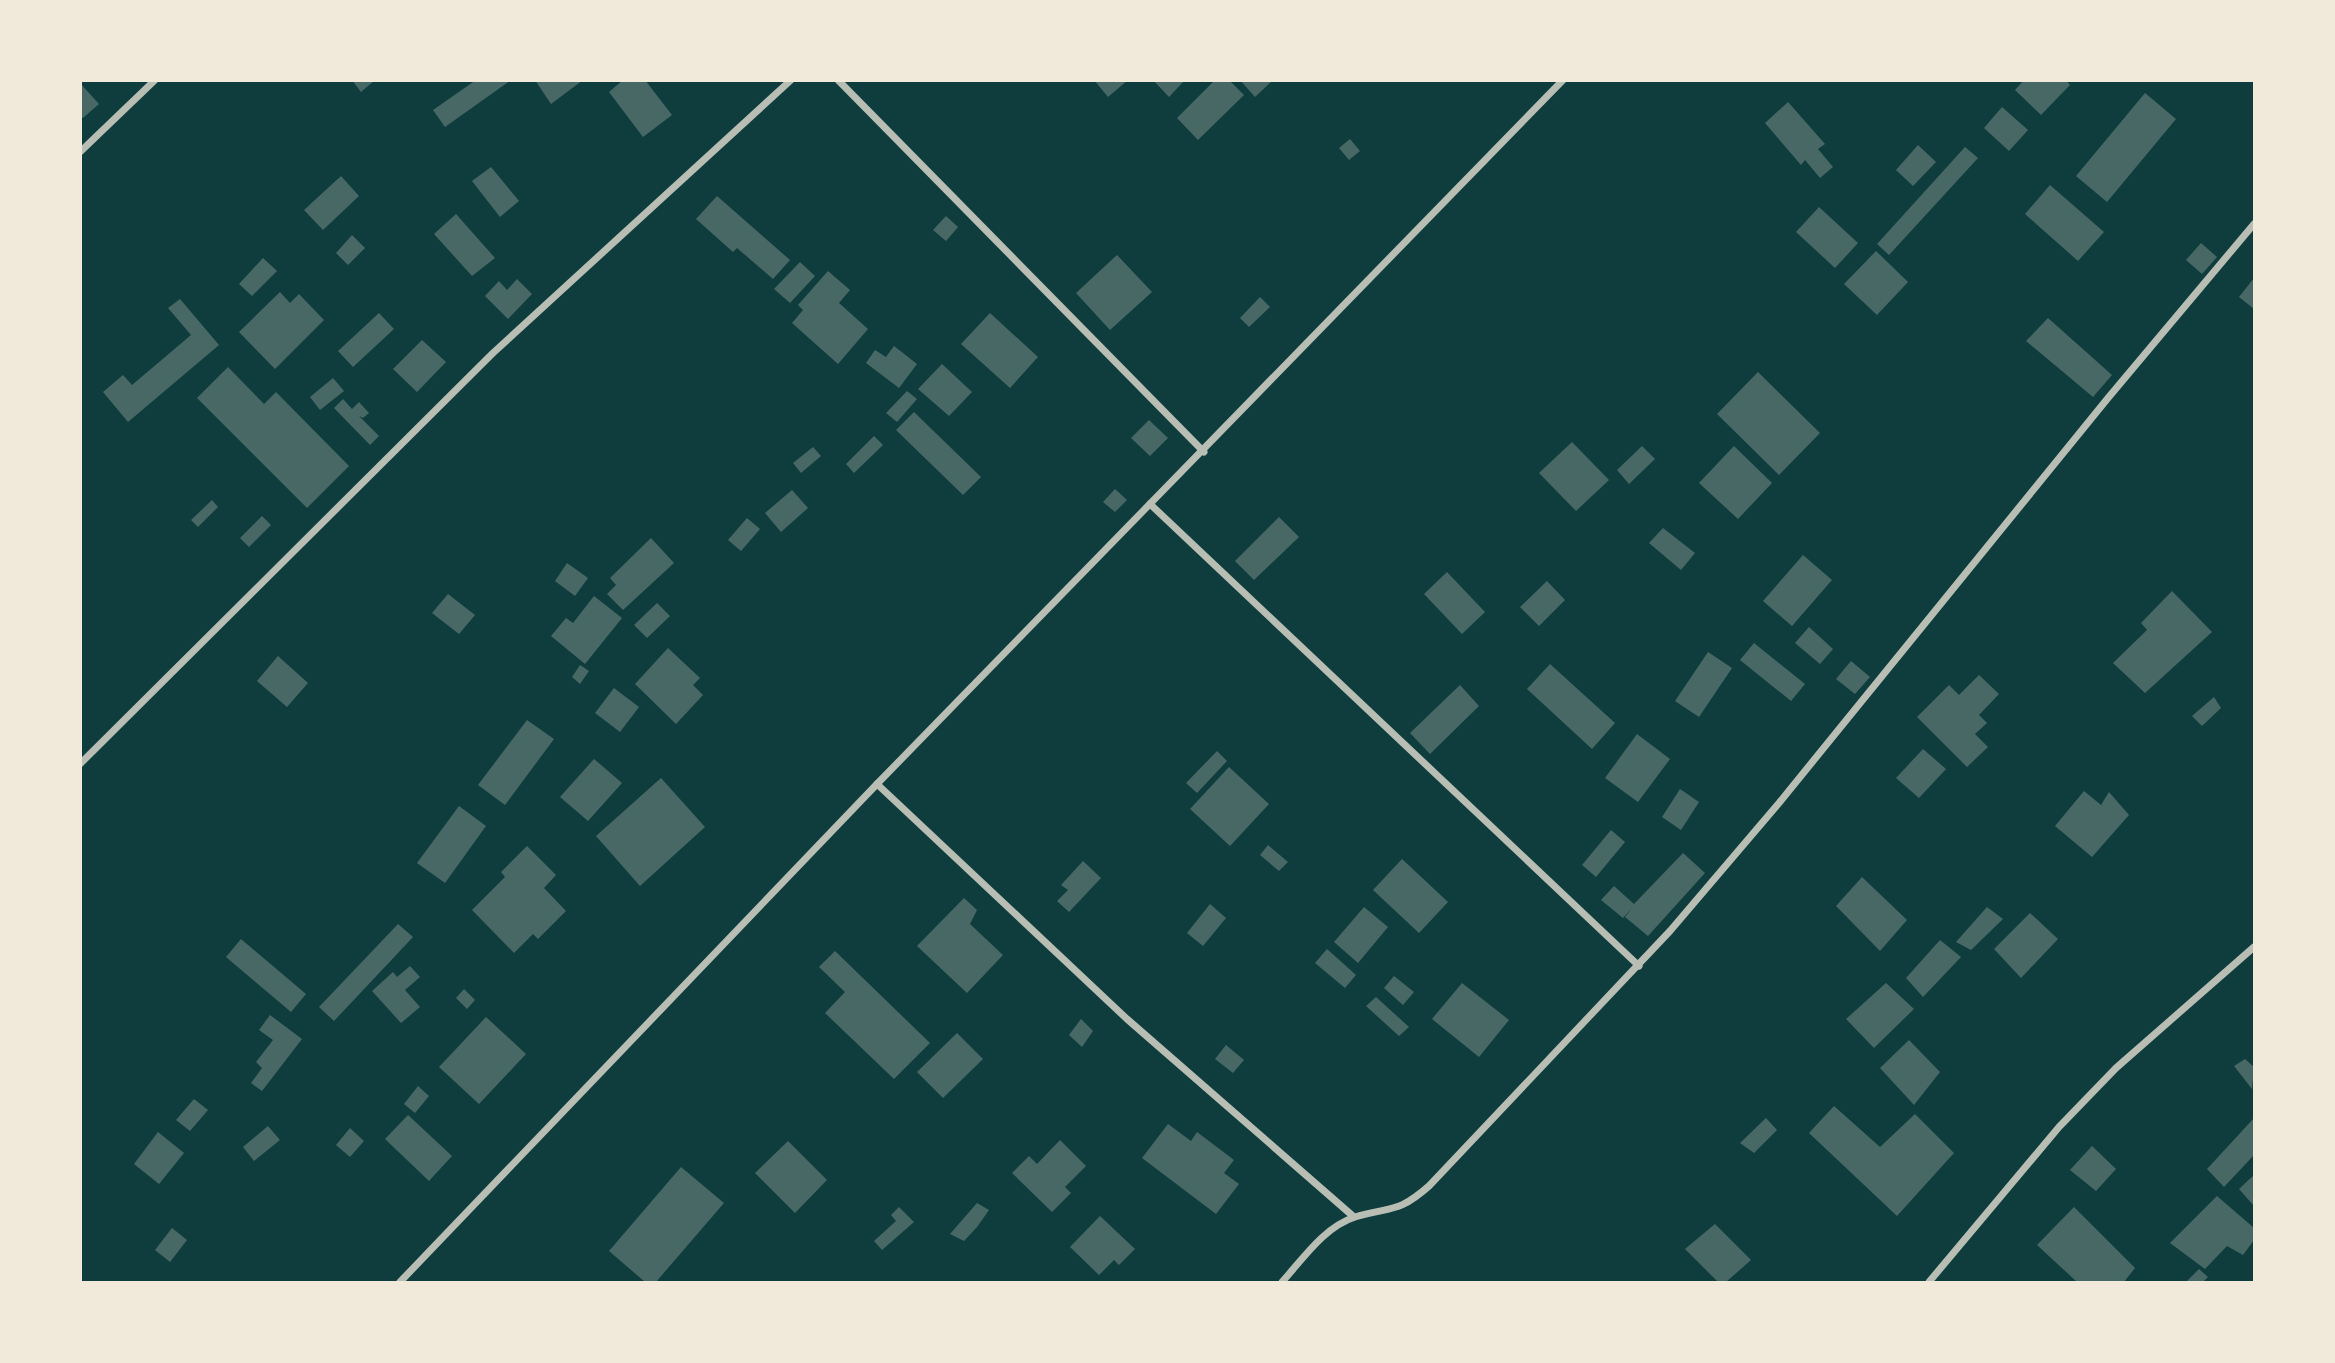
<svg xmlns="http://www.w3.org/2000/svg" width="2335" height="1363" font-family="'Noto Sans',sans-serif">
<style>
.building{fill:#486865}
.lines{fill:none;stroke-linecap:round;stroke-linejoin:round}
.minor{stroke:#b8beb3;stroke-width:7}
</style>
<rect width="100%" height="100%" fill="#0f3d3e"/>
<g class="building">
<polygon points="352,80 375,80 361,92"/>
<polygon points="476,80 511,80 445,127 433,110"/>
<polygon points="535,80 583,80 551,104"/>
<polygon points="623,80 645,80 672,115 643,137 609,92"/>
<polygon points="1094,80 1128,80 1108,97"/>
<polygon points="1153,80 1185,80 1169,97"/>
<polygon points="1215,80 1229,80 1244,95 1198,140 1177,118"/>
<polygon points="1240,80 1273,80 1255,97"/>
<polygon points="2024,80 2066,80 2070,85 2041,115 2015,90"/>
<polygon points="80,83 99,104 83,118 80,115"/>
<polygon points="2145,93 2176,119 2107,202 2076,176"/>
<polygon points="1788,102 1825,144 1818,149 1833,167 1820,178 1805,160 1801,165 1765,123"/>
<polygon points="2002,107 2028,130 2009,151 1984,128"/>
<polygon points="1350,139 1360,151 1349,160 1339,148"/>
<polygon points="1918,145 1936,162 1913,186 1896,170"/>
<polygon points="1965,147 1978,158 1889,255 1877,244"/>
<polygon points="491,167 519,201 500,217 472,181"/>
<polygon points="341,176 359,196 323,230 304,210"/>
<polygon points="2050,185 2104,232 2078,261 2025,214"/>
<polygon points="717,196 790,260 773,279 737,248 733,252 696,219"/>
<polygon points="1819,207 1858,243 1835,268 1796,232"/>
<polygon points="456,214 495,258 472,276 434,234"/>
<polygon points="946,216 958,227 946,241 933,230"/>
<polygon points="352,235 365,248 348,265 336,253"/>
<polygon points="2201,243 2217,257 2202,274 2186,260"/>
<polygon points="1876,251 1908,282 1877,315 1844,284"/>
<polygon points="1117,255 1152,292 1110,330 1076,293"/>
<polygon points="263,258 277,271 252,296 239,284"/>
<polygon points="800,262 815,276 790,303 774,289"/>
<polygon points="828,271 850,290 839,303 868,329 838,364 792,323 803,310 798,305"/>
<polygon points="2254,278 2254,309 2239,297"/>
<polygon points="517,279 532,294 508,319 485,296 499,281 507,290"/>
<polygon points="280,292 290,303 299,294 324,320 275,369 239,332"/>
<polygon points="1260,297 1270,307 1249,327 1240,318"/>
<polygon points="180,299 219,345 128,422 103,392 123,375 132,385 191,335 168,308"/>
<polygon points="379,313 394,329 353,367 338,351"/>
<polygon points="990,313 1038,357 1010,388 961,344"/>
<polygon points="2048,318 2112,375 2093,397 2026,341"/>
<polygon points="422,340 446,362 417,392 393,369"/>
<polygon points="894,346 917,364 899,388 866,363 875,350 886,357"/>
<polygon points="942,364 972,392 949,416 918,389"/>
<polygon points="228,367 264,404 276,392 349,466 307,508 197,398"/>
<polygon points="1758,372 1820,433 1779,475 1717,414"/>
<polygon points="333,378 344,391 320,410 310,397"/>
<polygon points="907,391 917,399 897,422 886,413"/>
<polygon points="343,399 352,409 359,402 369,413 363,418 359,416 379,436 370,445 334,408"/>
<polygon points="914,412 981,477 963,495 896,430"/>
<polygon points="1149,420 1168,438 1150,456 1131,438"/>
<polygon points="874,436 883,445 854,473 846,464"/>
<polygon points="1572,442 1609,480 1576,511 1539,473"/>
<polygon points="1642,446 1655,459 1629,484 1617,470"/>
<polygon points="1734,446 1772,483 1738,519 1699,483"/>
<polygon points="813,447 821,456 801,473 793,463"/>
<polygon points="1115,489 1127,500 1115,512 1103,502"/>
<polygon points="792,490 808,508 781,532 765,513"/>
<polygon points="212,500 218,507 198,527 191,520"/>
<polygon points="262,516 271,525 249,547 240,538"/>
<polygon points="1279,517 1299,537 1254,580 1235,561"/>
<polygon points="747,518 760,529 741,551 728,540"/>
<polygon points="1663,528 1695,553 1681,570 1649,543"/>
<polygon points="651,538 674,563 623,610 607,594 616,585 610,578"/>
<polygon points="1803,555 1832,580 1792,626 1763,601"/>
<polygon points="567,563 588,578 575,596 555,581"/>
<polygon points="1447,572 1485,612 1462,634 1424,594"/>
<polygon points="1547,581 1565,600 1539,626 1520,607"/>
<polygon points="2172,591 2212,632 2145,693 2113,663 2147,630 2141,623"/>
<polygon points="448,594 475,615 459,634 432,613"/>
<polygon points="594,596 622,618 585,664 551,636 566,618 573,623"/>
<polygon points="657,603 670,616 647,638 634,625"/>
<polygon points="1809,627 1833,649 1820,664 1795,643"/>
<polygon points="1754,643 1805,684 1791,701 1740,660"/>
<polygon points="668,648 700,678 693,685 703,695 676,724 635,684"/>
<polygon points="1708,652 1732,668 1699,717 1675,701"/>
<polygon points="278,656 308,683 287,707 257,681"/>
<polygon points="1851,661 1870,677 1855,694 1836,679"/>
<polygon points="1550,664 1615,723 1592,749 1527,689"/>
<polygon points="580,665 589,671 580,684 572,677"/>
<polygon points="1979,675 1999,694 1979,715 1987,723 1975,734 1988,747 1967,767 1917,717 1949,685 1959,695"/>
<polygon points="1460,685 1479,706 1430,754 1410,733"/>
<polygon points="614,688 639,707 620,732 595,713"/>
<polygon points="2214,697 2221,708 2202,726 2192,716"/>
<polygon points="527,720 554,739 505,805 478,785"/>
<polygon points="1637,734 1670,759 1638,802 1605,778"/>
<polygon points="1923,749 1946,769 1919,798 1896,778"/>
<polygon points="1217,751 1227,761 1197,793 1186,783"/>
<polygon points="594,759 622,783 588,821 560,797"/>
<polygon points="1229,767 1269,804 1230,846 1190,809"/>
<polygon points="661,778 705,827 640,886 596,836"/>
<polygon points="1680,789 1699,802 1681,830 1662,817"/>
<polygon points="2084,791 2101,805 2109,792 2129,815 2092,857 2055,826"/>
<polygon points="459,806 486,826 445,883 417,863"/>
<polygon points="1611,830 1625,842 1596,877 1582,865"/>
<polygon points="1268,845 1288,862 1279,871 1260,855"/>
<polygon points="527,846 556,875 544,888 566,911 538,939 533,934 514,953 472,910 505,877 501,872"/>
<polygon points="1683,853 1705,873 1648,936 1625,917 1632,908 1623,918 1601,900 1614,886 1634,904"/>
<polygon points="1402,859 1448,902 1419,933 1373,890"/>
<polygon points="1083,861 1101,878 1069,912 1057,901 1068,890 1061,885"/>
<polygon points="1862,877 1907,920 1880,951 1836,906"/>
<polygon points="964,898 977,910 970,924 1003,955 967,993 917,946"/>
<polygon points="1210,904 1226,918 1203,946 1187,933"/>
<polygon points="1364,907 1388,927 1358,963 1334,942"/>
<polygon points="1987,907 2003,919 1971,950 1956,942"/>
<polygon points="2030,913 2058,939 2021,978 1994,949"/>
<polygon points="398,924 413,937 334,1021 319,1007"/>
<polygon points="241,939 306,994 291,1012 226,957"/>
<polygon points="1940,940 1961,957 1923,997 1906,978"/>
<polygon points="1327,949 1356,975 1345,988 1315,963"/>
<polygon points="835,951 930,1043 894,1079 825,1013 845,992 819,967"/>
<polygon points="410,966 420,977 405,990 420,1007 401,1023 372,991 393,972 397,977"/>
<polygon points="1394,976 1414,992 1403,1005 1384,988"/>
<polygon points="1462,983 1509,1020 1479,1057 1432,1019"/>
<polygon points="1886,983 1914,1009 1874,1048 1846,1019"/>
<polygon points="464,989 475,1000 467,1009 456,998"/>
<polygon points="1376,997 1409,1027 1399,1036 1366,1006"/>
<polygon points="270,1015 302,1039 262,1091 251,1083 262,1068 256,1062 273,1040 259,1030"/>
<polygon points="486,1017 526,1054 479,1104 439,1067"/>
<polygon points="1081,1019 1093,1031 1082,1047 1069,1035"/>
<polygon points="957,1033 983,1059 943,1098 917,1072"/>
<polygon points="1909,1040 1940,1072 1914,1105 1880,1068"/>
<polygon points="1226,1045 1244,1060 1233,1073 1215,1059"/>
<polygon points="2245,1059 2254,1067 2252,1089 2234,1066"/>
<polygon points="418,1086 429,1096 415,1113 404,1104"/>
<polygon points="194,1099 208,1110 190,1131 176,1120"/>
<polygon points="1834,1106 1880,1147 1915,1114 1954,1153 1897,1216 1809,1133"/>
<polygon points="408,1115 452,1156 429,1181 385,1139"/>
<polygon points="1766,1118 1777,1130 1754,1153 1740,1143"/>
<polygon points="2254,1118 2254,1155 2224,1187 2207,1169"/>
<polygon points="1168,1124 1191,1141 1197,1132 1234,1160 1224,1173 1239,1184 1216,1214 1142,1158"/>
<polygon points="268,1126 280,1140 254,1161 243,1147"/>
<polygon points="350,1128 364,1141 350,1157 336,1145"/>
<polygon points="158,1132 184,1153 159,1184 134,1164"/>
<polygon points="1060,1140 1086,1166 1065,1187 1071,1193 1052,1212 1012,1173 1029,1156 1037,1164"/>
<polygon points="788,1141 827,1180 795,1213 755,1173"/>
<polygon points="2092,1146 2116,1169 2096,1191 2070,1170"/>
<polygon points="681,1167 724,1203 656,1282 645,1282 609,1251"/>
<polygon points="2254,1175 2254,1206 2239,1189"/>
<polygon points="2217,1196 2254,1228 2254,1240 2243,1255 2227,1246 2205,1269 2170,1243"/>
<polygon points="977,1203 989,1210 977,1227 964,1241 950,1234"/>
<polygon points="899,1207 914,1222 882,1250 874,1241 896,1221 891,1215"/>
<polygon points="2074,1207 2135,1268 2124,1282 2077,1282 2037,1245"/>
<polygon points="1100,1216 1135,1249 1119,1265 1114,1260 1099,1275 1070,1247"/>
<polygon points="1715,1224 1751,1260 1726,1282 1718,1282 1685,1249"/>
<polygon points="172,1228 187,1240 170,1262 155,1250"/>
<polygon points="2199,1269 2208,1277 2203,1282 2186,1282"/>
</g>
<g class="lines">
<g class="minor">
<polyline points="838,80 1204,452"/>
<polyline points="80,152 155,80"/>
<polyline points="1150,504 1639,966"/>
<polyline points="80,764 493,353 791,80"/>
<polyline points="877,784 1127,1019 1354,1217"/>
<polyline points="400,1282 877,784 1563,80"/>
<path d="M 1282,1282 C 1303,1259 1324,1227 1355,1217 C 1392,1206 1397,1214 1429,1186 L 1670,931 L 1779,803 L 2108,398 L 2254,224"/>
<polyline points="1929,1282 2059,1127 2116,1068 2254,947"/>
</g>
</g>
<rect width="2335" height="1363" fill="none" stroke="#f1e9da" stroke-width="164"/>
</svg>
